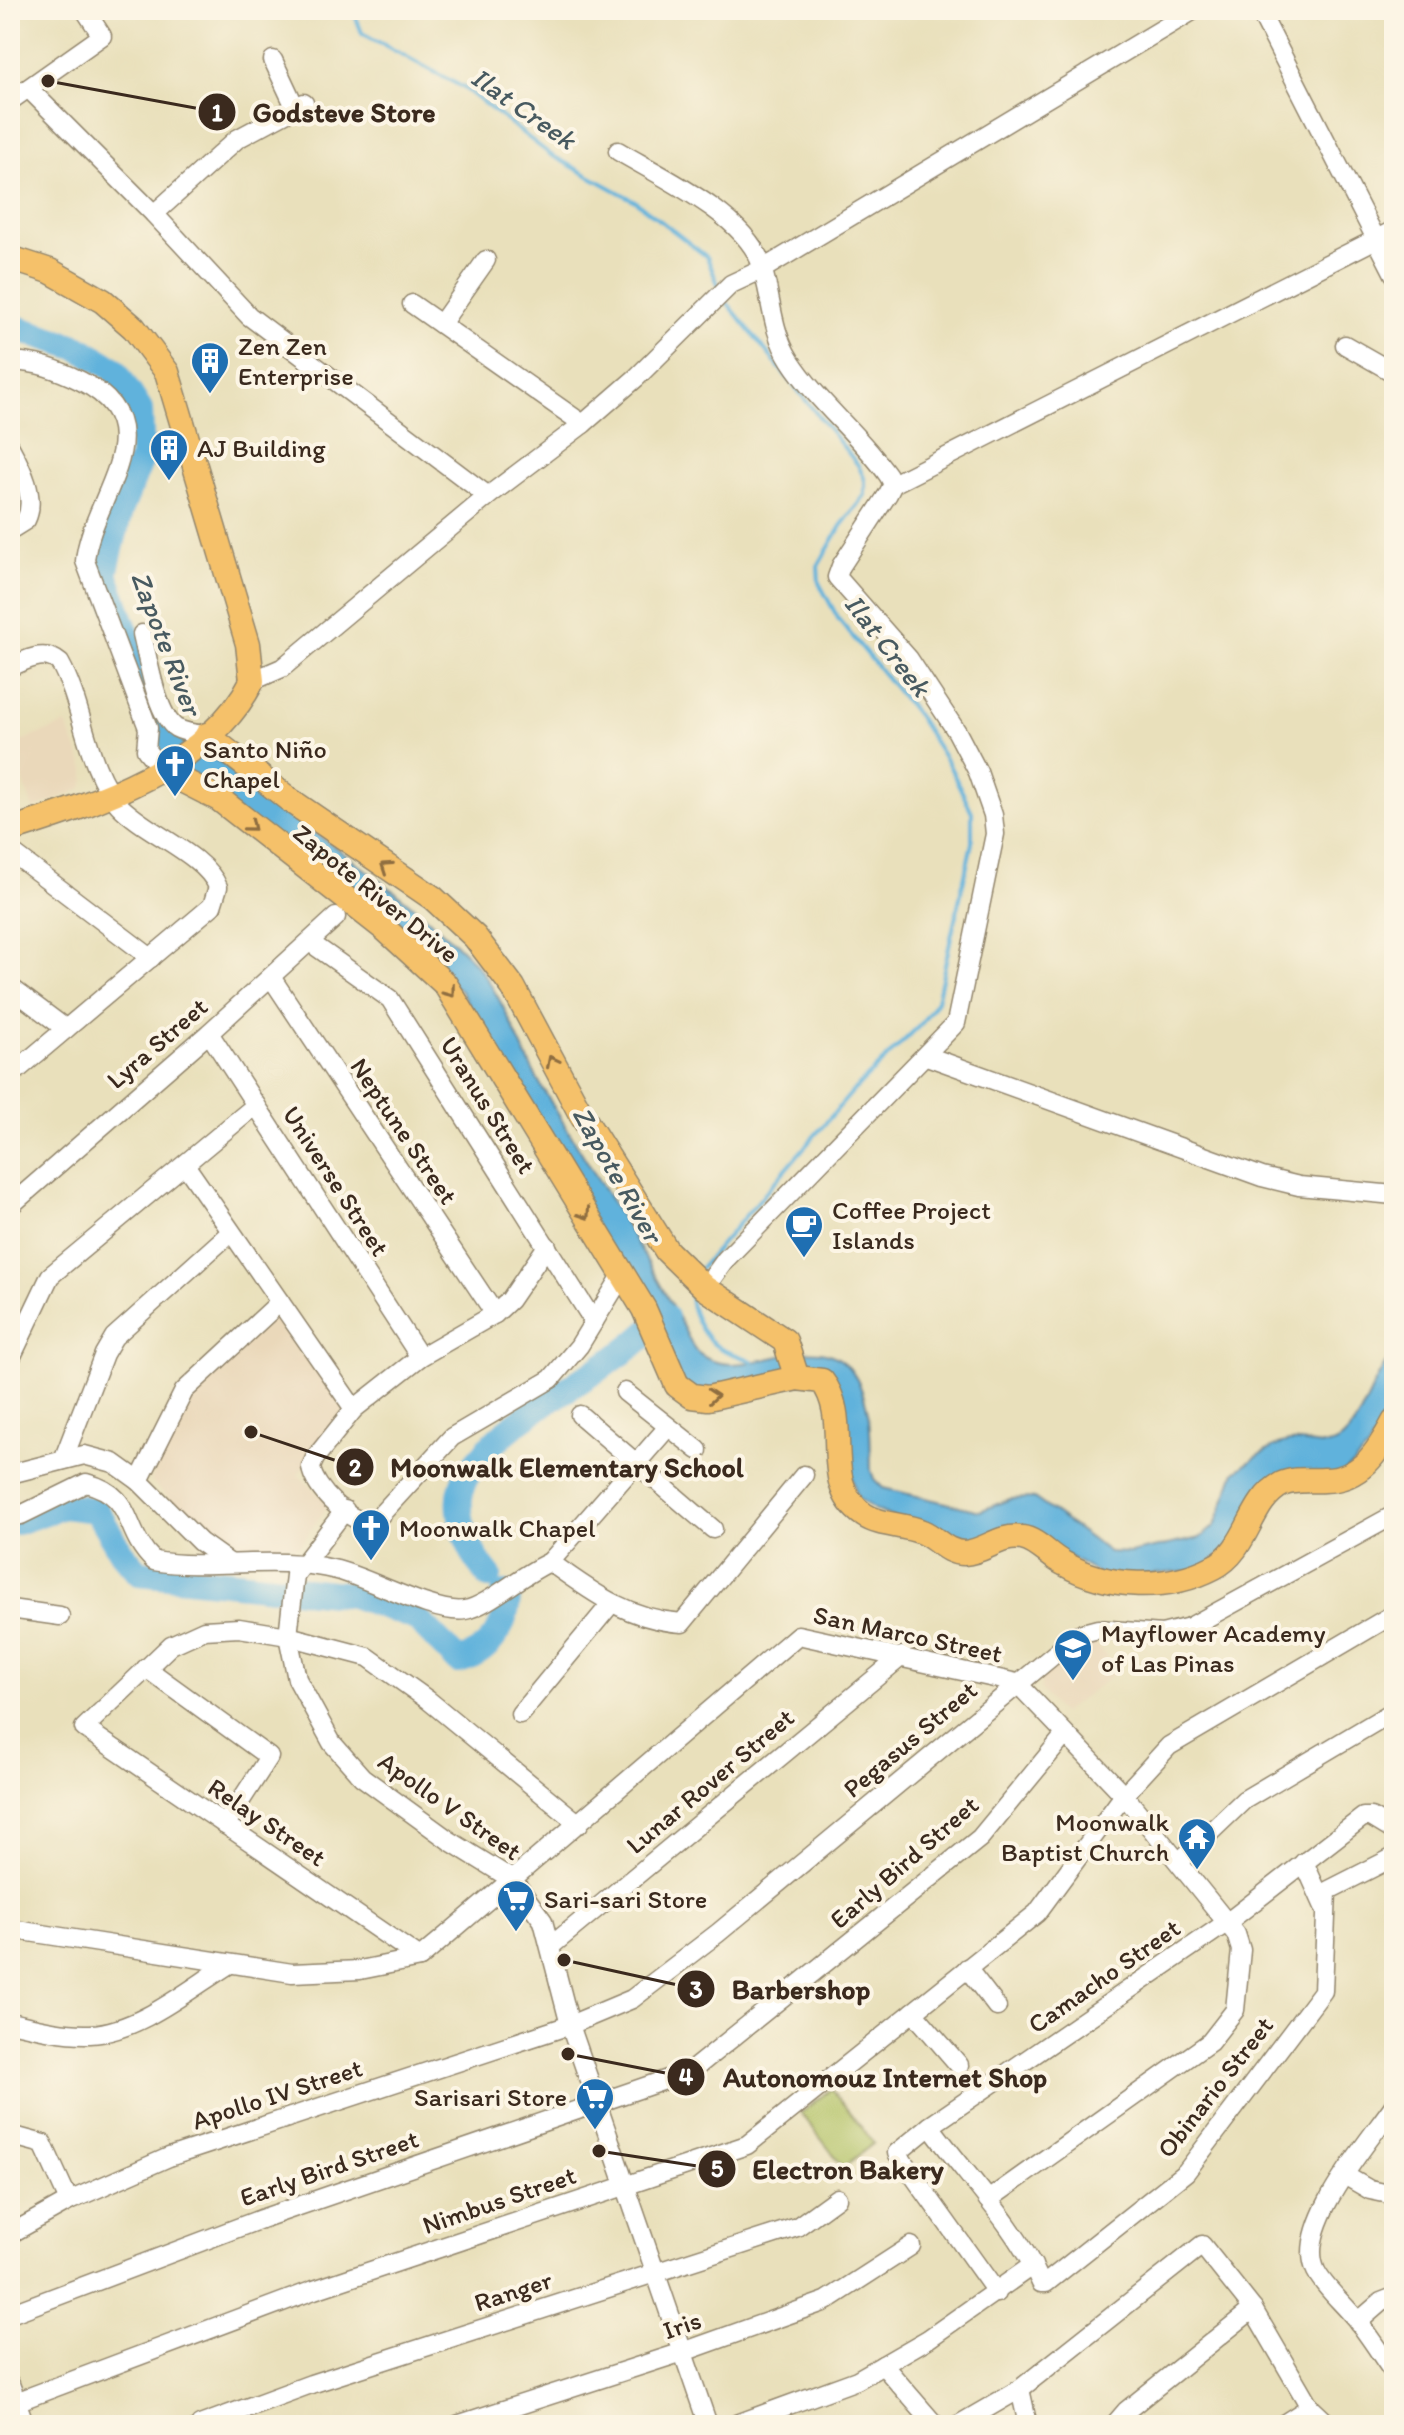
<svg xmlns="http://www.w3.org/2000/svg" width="1404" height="2435" font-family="Itim,sans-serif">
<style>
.built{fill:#ead8ba}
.green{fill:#b1c164;stroke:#767641;stroke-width:2}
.water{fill:#61b2dc;stroke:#4e6e7d;stroke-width:2}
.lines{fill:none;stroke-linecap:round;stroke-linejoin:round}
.stream{stroke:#61b2dc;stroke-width:4}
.river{stroke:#61b2dc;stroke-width:26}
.minor-casing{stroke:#92856c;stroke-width:21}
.major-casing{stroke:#92856c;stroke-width:27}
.minor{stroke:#fff;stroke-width:18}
.major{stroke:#f5c16b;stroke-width:24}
.oneway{stroke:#8f6e41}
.labels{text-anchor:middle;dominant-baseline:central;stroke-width:8;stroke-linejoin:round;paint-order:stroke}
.poi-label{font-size:26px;fill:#3b2a1e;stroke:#fcf5e5;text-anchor:start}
.street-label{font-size:26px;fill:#3b2a1e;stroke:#fcf5e5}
.water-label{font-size:28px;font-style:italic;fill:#485a60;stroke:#fcf5e5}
.leader{fill:none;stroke:#3b2a1e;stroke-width:3}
.callout-dot{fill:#3b2a1e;stroke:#fcf5e5;stroke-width:3}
.mark-label{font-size:24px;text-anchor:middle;font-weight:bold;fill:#fff}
.callout-label{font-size:28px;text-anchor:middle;font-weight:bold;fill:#3b2a1e;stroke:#fcf5e5;stroke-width:8;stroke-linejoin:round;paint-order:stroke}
</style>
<rect width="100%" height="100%" fill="#fcf5e5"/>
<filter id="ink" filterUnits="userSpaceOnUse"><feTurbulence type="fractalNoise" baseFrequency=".0125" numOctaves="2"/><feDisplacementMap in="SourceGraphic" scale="16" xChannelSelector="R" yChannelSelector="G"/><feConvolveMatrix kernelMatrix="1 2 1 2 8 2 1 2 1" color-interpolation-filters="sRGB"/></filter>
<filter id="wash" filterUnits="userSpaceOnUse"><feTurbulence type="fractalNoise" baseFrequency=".006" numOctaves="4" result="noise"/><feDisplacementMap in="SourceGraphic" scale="32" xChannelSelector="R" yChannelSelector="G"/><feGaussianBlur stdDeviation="1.8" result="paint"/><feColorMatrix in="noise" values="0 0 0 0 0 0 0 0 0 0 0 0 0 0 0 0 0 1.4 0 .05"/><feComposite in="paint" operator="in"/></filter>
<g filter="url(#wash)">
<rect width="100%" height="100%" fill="#e9e0bb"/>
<g class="built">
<polygon points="66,724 85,769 85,781 81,789 33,809 11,745"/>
<polygon points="272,1316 345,1409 298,1475 329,1504 299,1546 251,1545 206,1533 151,1481 186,1398"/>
<polygon points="1093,1638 1117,1672 1061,1714 1041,1690 1041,1674"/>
</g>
<polygon class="green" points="831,2089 874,2143 843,2167 801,2113"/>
<path class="water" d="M 205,755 L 223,763 C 305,831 397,883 471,959 C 504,994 518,1046 542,1087 C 593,1174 650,1258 694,1349 C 745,1401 840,1291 867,1408 C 872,1428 870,1450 871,1470 L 874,1479 L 883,1488 L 980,1511 L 1010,1499 L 1034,1498 L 1109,1552 L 1130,1553 L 1200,1538 L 1215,1526 L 1235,1472 C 1250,1462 1272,1444 1290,1442 C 1307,1439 1327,1453 1343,1438 C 1367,1415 1371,1378 1394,1353 L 1394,1400 L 1368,1449 L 1343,1474 L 1297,1477 L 1230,1549 L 1195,1571 L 1104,1577 L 1019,1528 L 957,1546 L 876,1510 L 858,1498 L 823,1381 L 719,1393 L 684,1388 L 460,990 L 184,769 Z"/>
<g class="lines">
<g class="stream">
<polyline points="353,10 362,33 464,88 551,155 635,201 707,257 719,287"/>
<polyline points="698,1271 853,1091 922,1023 937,1001 972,843 972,812 949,765 917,715 839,620 819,583 818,566 841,526 865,495 865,480 858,465 724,299"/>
<path d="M 692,1286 C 685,1306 703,1339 721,1349 C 731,1354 742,1356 752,1361"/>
</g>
<g class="river">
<polyline points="10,326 79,348 114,369 140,410 142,457 120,511 105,574 161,728 175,749 201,769"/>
<path d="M 17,1522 L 63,1506 L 96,1510 L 121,1552 L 139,1573 L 352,1595 L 416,1618 L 458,1661 C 489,1653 505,1629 508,1599 L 504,1594"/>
<path d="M 489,1576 C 468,1552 448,1503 468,1474 C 504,1420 567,1392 618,1356 C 635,1345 650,1330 665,1317"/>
</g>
</g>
</g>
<g filter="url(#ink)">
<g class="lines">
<defs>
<g id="minor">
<polyline points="1259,10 1394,274"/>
<polyline points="273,60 295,107"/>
<polyline points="29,89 154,214 249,316 488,496"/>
<polyline points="10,101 102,36 85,10"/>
<path d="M 618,151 C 660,176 742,214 760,261 C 772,294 770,329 790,360 C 817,402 859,434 888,475 L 893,484 L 888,494 L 841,566 L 837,577 L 909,659 L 957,732 L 978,772 L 993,815 L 995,834 L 956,1023 L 726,1259 L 705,1288"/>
<polyline points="154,214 237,139 304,103"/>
<polyline points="412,304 583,424"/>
<polyline points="441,324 486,260"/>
<polyline points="1345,345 1394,373"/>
<path d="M 10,362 C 34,360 59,370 81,381 C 170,426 90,499 85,561 L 148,728 L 146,750 L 162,770"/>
<path d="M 10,447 C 21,467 37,498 26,520 L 10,530"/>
<polyline points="893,484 1394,230"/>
<path d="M 142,634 C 148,658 156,714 176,728 C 185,733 197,734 207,735"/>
<path d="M 10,667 C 27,660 44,649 60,663 C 84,706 86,768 119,805 C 145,833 205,854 218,887 L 212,906 L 10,1076"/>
<polyline points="252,681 282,668 488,496 583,424 636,378 731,284 763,269 1194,10"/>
<polyline points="10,851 151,958"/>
<polyline points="311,943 390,999 594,1322"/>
<polyline points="271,977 495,1314"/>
<polyline points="10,987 66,1029"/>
<polyline points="209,1033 420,1357"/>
<polyline points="927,1056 1262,1177 1299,1186 1394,1195"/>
<polyline points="186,1166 354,1409"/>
<polyline points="10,1206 209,1033 336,917"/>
<path d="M 547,1246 L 510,1300 L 495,1314 L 420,1357 L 354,1409 L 315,1458 L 311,1467 C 313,1488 352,1527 374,1522 L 452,1437 L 551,1379 L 579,1346 L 623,1274"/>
<polyline points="10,1360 50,1276 256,1105"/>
<polyline points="625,1392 698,1450"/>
<polyline points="580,1415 713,1529"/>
<polyline points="63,1460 104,1354 114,1337 231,1232"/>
<polyline points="10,1474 84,1455 114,1463 139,1481 200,1542 228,1562"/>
<polyline points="139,1481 184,1391 280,1302"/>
<polyline points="345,1510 295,1575 288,1636 297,1679 332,1743 362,1777 450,1841 513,1880 543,1921 570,2025 708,2425"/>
<path d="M 10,1516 L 21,1515 L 86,1483 C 137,1496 121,1530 154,1561 C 215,1571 273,1554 337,1570 C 369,1578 435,1615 465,1610 C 488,1606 523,1573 550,1562 C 593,1593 628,1619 682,1623 L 804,1475"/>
<polyline points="550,1562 668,1427"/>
<polyline points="10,1609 60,1616"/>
<polyline points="146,1668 269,1757 225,1825"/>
<polyline points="520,1714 610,1605"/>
<polyline points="1180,1861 1244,1800 1394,1711"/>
<polyline points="1304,1862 1325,1909"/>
<polyline points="10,1929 292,1973 360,1970 420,1958 798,1635 1017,1683 1124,1795 1236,1934 1241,1950 1235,2010 1210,2042 988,2200"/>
<polyline points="551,1946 902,1656"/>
<polyline points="420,1958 84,1728 171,1645 204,1630 239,1628 288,1636 368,1657 428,1700 579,1824"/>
<polyline points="967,1968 997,2007"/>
<polyline points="913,2012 959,2065"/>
<path d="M 10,2022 C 36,2028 63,2035 90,2034 C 138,2032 188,1990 228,1965"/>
<path d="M 1394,2105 C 1369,2142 1294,2226 1316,2271 C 1324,2287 1343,2303 1355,2318 C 1369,2335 1381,2355 1394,2373"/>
<path d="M 930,2126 C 967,2177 1016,2225 1041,2283 L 1046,2283 L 1186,2172 L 1323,1991 L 1327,1891 L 1394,1857"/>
<polyline points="10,2135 43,2144 69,2201"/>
<polyline points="1346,2176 1370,2190 1394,2195"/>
<polyline points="10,2234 69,2201 169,2157 570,2025 632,1999 718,1933 1079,1634 1098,1629 1162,1634 1190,1627 1394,1515"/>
<polyline points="997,2293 897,2153 930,2126 1229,1921 1363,1817 1371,1817 1394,1831"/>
<polyline points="10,2314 261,2219 691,2071 980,1838 1064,1736"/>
<polyline points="1358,2322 1381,2302 1394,2297"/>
<polyline points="883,2365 935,2425"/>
<polyline points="10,2384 25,2425"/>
<polyline points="1020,2389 1028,2425"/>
<polyline points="16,2402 314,2290 747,2145 1037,1913 1124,1795 1169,1746 1394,1614"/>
<polyline points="200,2425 311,2384 797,2227 837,2198"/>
<polyline points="457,2425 683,2352 826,2301 911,2246"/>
<polyline points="734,2425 857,2380 928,2339 1033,2265"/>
<polyline points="958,2425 1020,2389 1202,2245 1253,2309 1310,2407 1329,2425"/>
<polyline points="1114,2425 1126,2411 1253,2309"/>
<polyline points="1282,2425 1310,2407"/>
</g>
<g id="major">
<path d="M 10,258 L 50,271 L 103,301 L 134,328 L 167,372 L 248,644 L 252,681 C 210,766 94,804 10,830"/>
<polyline points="207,735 291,801 433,898 475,937 513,987 581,1114 667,1251 705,1288 785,1341 797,1378"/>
<path d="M 162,770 L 219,799 L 385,929 L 445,984 L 644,1309 L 677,1385 L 692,1396 L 708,1398 L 797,1378 L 822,1381 C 853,1420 818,1484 864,1515 C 880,1526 904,1524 922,1532 C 937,1538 946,1553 964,1553 C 985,1552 1000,1534 1022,1538 C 1037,1540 1049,1556 1063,1563 C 1107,1589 1168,1591 1214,1567 C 1249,1549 1249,1501 1282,1484 C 1295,1478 1310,1481 1324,1480 C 1361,1480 1378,1452 1394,1422"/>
</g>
</defs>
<use href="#minor" class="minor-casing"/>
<use href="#major" class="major-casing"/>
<use href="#minor" class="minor"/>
<use href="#major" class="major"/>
</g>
<defs><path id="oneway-chevron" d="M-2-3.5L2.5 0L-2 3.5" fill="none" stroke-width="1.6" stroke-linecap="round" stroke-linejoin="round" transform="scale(2)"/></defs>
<g class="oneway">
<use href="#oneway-chevron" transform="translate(251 826) rotate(40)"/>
<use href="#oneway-chevron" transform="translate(386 867) rotate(-146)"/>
<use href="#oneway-chevron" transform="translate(450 992) rotate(53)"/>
<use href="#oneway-chevron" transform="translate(552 1061) rotate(-117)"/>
<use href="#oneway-chevron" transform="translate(585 1214) rotate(56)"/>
<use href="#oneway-chevron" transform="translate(713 1396) rotate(-5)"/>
</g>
</g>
<defs>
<symbol id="building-pin" viewBox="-11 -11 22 30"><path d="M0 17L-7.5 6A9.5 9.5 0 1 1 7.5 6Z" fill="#1f6fb2" stroke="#fcf5e5"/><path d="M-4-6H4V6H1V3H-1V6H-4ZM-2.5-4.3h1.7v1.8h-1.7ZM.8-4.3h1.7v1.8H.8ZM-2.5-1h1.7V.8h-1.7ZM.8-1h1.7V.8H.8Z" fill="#fff"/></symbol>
<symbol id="church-pin" viewBox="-11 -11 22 30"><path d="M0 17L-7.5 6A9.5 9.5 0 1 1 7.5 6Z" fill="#1f6fb2" stroke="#fcf5e5"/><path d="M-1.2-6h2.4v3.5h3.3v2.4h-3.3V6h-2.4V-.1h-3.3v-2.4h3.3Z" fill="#fff"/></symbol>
<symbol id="cafe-pin" viewBox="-11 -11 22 30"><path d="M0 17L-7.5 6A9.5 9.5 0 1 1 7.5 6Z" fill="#1f6fb2" stroke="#fcf5e5"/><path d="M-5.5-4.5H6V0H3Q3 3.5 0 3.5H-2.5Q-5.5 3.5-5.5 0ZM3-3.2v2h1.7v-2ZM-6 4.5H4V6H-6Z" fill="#fff"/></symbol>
<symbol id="school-pin" viewBox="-11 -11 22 30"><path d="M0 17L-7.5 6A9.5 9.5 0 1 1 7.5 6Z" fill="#1f6fb2" stroke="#fcf5e5"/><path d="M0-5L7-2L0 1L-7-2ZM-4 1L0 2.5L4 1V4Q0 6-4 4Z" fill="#fff"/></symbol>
<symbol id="temple-pin" viewBox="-11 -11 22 30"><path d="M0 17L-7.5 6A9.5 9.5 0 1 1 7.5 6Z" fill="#1f6fb2" stroke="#fcf5e5"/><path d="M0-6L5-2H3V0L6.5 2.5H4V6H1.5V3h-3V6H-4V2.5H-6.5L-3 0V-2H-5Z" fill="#fff"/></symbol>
<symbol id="supermarket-pin" viewBox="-11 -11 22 30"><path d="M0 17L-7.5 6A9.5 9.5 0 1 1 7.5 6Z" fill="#1f6fb2" stroke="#fcf5e5"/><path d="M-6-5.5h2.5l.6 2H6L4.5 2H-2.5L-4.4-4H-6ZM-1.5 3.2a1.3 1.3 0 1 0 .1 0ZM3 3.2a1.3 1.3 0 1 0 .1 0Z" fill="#fff"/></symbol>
</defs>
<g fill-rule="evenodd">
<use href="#building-pin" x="188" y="339" width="44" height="60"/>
<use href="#building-pin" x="147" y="426" width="44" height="60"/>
<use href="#church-pin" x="153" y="742" width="44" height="60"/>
<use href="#cafe-pin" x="782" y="1203" width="44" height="60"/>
<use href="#church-pin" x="349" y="1506" width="44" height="60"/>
<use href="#school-pin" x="1051" y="1626" width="44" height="60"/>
<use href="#temple-pin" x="1175" y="1815" width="44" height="60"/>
<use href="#supermarket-pin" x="494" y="1877" width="44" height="60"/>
<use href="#supermarket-pin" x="573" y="2075" width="44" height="60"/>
</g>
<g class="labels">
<g class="poi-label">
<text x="238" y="346">Zen Zen<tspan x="238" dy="30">Enterprise</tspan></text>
<text x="197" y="448">AJ Building</text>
<text x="203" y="749">Santo Niño<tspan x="203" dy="30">Chapel</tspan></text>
<text x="832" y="1210">Coffee Project<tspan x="832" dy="30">Islands</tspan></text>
<text x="399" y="1528">Moonwalk Chapel</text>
<text x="1101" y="1633">Mayflower Academy<tspan x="1101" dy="30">of Las Pinas</tspan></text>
<text x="1169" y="1822" text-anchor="end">Moonwalk<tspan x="1169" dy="30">Baptist Church</tspan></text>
<text x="544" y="1899">Sari-sari Store</text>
<text x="567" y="2097" text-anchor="end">Sarisari Store</text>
</g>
<g class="street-label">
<text transform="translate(376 893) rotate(39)">Zapote River Drive</text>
<text transform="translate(157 1043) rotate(-41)">Lyra Street</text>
<text transform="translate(488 1105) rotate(58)">Uranus Street</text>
<text transform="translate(404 1131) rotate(56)">Neptune Street</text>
<text transform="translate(336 1181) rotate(57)">Universe Street</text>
<text transform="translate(908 1634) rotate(12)">San Marco Street</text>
<text transform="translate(910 1739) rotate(-40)">Pegasus Street</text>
<text transform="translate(710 1781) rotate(-40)">Lunar Rover Street</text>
<text transform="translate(450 1806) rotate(35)">Apollo V Street</text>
<text transform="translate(267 1822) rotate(34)">Relay Street</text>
<text transform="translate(904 1862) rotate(-41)">Early Bird Street</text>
<text transform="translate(1104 1976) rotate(-35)">Camacho Street</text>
<text transform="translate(1215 2087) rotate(-52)">Obinario Street</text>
<text transform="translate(277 2094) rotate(-18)">Apollo IV Street</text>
<text transform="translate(329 2168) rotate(-19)">Early Bird Street</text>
<text transform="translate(499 2200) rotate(-19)">Nimbus Street</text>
<text transform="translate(513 2291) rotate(-18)">Ranger</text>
<text transform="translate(682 2325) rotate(-19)">Iris</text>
</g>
<g class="water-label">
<text transform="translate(524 108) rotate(35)">Ilat Creek</text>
<text transform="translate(167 643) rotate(69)">Zapote River</text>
<text transform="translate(888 645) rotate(52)">Ilat Creek</text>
<text transform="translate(618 1174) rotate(60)">Zapote River</text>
</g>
</g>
<path class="leader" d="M48 81L217 112M251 1432L355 1467M564 1960L696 1989M568 2054L686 2077M599 2151L717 2169"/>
<g class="callout-dot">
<circle cx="48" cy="81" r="8"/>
<circle cx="251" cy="1432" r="8"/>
<circle cx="564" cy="1960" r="8"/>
<circle cx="568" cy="2054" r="8"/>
<circle cx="599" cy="2151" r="8"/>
<circle cx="217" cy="112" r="20"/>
<circle cx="355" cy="1467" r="20"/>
<circle cx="696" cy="1989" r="20"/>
<circle cx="686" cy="2077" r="20"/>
<circle cx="717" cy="2169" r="20"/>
</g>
<g class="mark-label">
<text x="217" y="121">1</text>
<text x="355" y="1476">2</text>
<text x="696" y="1998">3</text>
<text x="686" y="2085">4</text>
<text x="717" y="2177">5</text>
</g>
<g class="callout-label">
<text x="344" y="122">Godsteve Store</text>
<text x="567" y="1477">Moonwalk Elementary School</text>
<text x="801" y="1999">Barbershop</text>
<text x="885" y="2087">Autonomouz Internet Shop</text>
<text x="848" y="2179">Electron Bakery</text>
</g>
<rect width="1404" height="2435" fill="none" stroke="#fcf5e5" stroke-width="40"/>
</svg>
